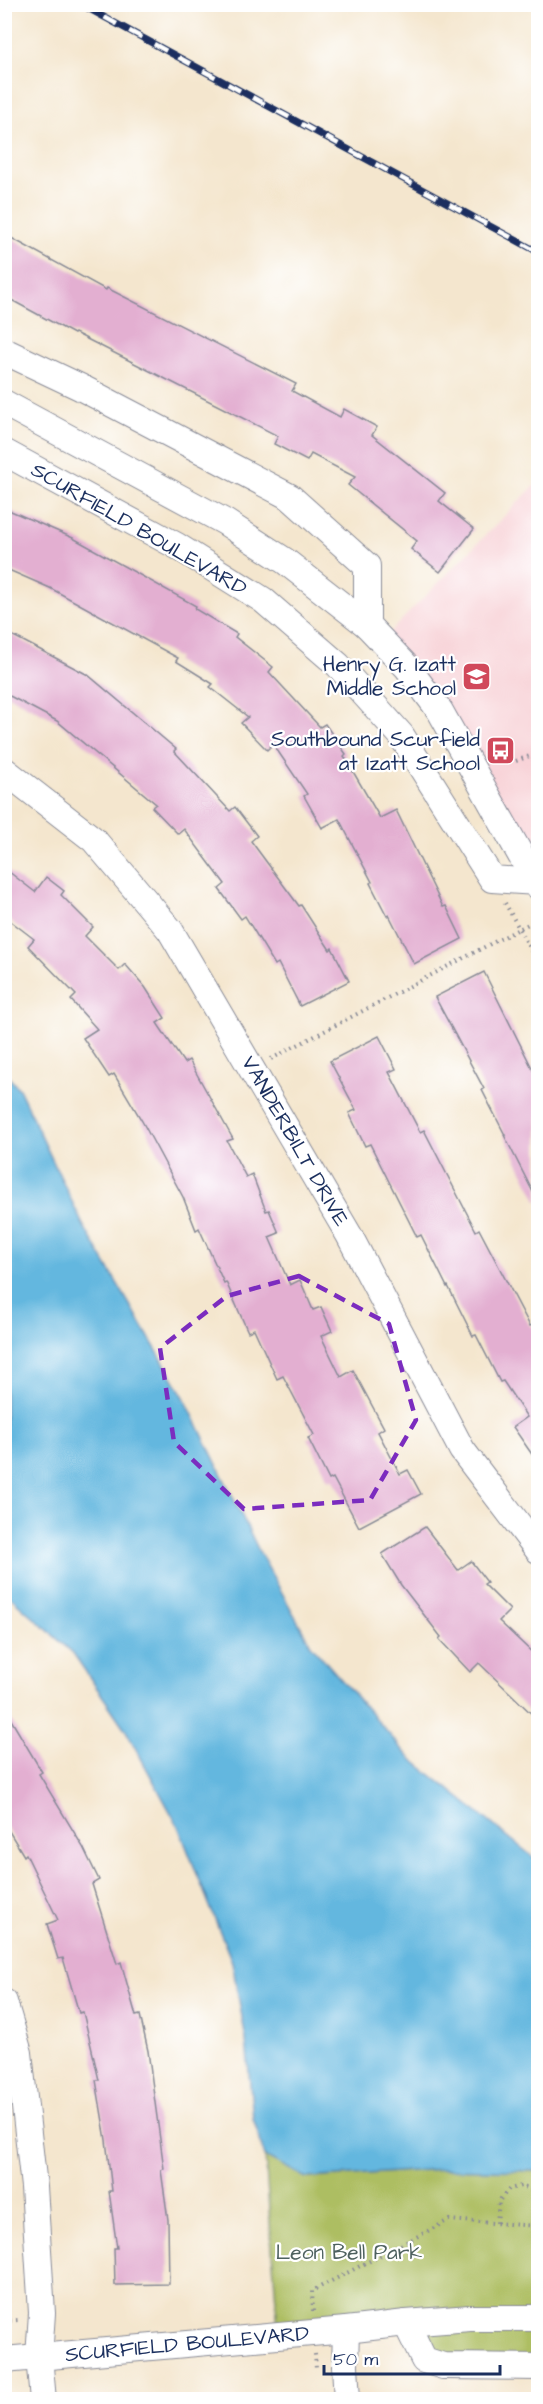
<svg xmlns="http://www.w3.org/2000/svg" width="543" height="2404" font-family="'Architects Daughter',sans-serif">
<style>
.built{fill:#f7cfd4}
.green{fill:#adbe62;stroke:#647660;stroke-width:1.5}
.water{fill:#63b7df;stroke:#3f739e;stroke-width:1.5}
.building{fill:#e3afd1}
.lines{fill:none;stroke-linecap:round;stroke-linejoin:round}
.minor-casing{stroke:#888a96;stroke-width:28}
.path{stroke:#888a96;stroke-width:4;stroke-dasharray:1.5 4.5;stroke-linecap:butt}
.minor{stroke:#fff;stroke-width:26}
.rail-casing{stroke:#1b2f5e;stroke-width:7}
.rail{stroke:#fff;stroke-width:4.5;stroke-dasharray:14;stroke-linecap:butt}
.marked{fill:none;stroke:#7b2cbf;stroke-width:4.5;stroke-dasharray:12 8;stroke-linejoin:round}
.labels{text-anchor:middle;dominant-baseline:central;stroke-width:4.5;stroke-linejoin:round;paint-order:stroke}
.street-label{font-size:21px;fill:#1b2f5e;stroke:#fff}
.poi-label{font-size:21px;fill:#1b2f5e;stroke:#fff;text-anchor:end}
.park-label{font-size:21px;fill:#4e615f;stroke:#fff}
</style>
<rect width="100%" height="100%" fill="#fff"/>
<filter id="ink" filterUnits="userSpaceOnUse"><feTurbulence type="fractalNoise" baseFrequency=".0167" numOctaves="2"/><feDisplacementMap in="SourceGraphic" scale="12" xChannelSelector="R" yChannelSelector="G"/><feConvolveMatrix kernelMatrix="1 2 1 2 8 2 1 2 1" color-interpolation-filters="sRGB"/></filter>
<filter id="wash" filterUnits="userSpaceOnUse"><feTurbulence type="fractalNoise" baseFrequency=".008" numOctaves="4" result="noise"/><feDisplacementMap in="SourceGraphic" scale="24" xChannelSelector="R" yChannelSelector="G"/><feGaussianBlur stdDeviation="1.35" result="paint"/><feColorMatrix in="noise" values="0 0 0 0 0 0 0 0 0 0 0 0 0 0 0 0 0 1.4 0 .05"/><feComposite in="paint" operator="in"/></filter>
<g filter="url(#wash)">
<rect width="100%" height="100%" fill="#f4e6ce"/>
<polygon class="built" points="538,482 538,886 382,640"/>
<polygon class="green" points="265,2156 307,2178 442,2169 538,2171 538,2367 443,2366 405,2323 279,2342"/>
<polygon class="water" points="5,1073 19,1089 83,1225 184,1397 260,1553 311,1645 409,1757 538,1861 538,2171 442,2169 306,2178 265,2156 253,2118 246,2039 232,1962 178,1826 125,1729 73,1653 5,1592"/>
<g id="blocks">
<g class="building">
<polygon points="4,234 106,290 107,288 296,384 292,391 340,417 344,409 377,427 372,435 445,493 439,501 474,529 440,572 411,549 417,541 348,485 355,477 311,454 307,461 274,444 278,436 75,333 74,334 4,296"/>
<polygon points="4,508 73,538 196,606 195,609 237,634 235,637 273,667 269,672 320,727 325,724 346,754 344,756 380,818 396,810 443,907 446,906 462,939 414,964 389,915 387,916 370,883 372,882 339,819 322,828 304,796 307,794 273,744 267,750 241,723 248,717 210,687 213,684 176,661 178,658 50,588 4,568"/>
<polygon points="4,631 88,675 176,749 174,751 230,811 235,807 257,836 251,841 299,906 301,905 330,950 332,948 349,981 300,1006 278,963 275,965 245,916 241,919 219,889 225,884 184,829 178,834 152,807 156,804 57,721 4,693"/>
<polygon points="4,868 35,892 46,877 64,891 61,895 93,927 85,936 119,970 125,964 145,987 165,1018 157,1023 184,1063 189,1060 233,1139 227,1141 246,1177 252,1174 266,1211 269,1210 279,1233 269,1237 290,1285 300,1280 313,1310 321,1307 332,1331 321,1336 341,1377 353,1370 384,1428 378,1432 400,1474 408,1470 421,1494 359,1527 333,1478 329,1480 308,1438 314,1435 283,1376 277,1379 254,1329 248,1332 226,1282 224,1283 199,1228 196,1230 183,1197 142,1121 114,1074 109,1077 83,1038 97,1029 71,1000 76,995 28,946 34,939 4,916"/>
<polygon points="484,972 538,1080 538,1202 504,1135 505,1135 482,1090 484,1089 435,997"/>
<polygon points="379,1036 396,1069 389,1072 420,1132 424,1130 476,1231 479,1229 530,1326 532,1325 538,1337 538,1463 513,1427 527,1417 503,1381 500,1382 476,1335 473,1336 448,1286 447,1287 421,1235 417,1237 370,1144 365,1146 349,1113 356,1110 330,1061"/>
<polygon points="425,1527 458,1570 471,1561 487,1582 484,1584 510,1610 499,1621 538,1658 538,1720 479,1663 470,1672 439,1639 441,1637 401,1585 382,1554"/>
<polygon points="4,1708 42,1772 39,1774 83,1847 99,1880 92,1884 117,1964 121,1962 136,2016 140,2015 148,2051 164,2169 161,2170 168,2220 169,2284 115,2285 114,2248 117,2248 109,2191 112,2191 106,2140 96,2080 99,2080 83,2012 79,2013 63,1958 58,1959 47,1924 58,1920 26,1854 24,1856 4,1823"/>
</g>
</g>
</g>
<g filter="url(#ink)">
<use href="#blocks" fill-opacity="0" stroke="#888a96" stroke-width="1.5"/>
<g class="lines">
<defs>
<g id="minor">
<polyline points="4,351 80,387 290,497 367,566 367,625"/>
<polyline points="4,403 225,522 285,561 367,625 407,667 440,711 538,886"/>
<polyline points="4,452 177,546 263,600 338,665 401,735 492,879 537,882"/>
<polyline points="4,770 94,840 170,930 349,1235 462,1450 538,1550"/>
<polyline points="4,2002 19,2053 34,2187 42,2313 39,2357 43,2400"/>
<polyline points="406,2323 424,2360 443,2366 538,2367"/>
<polyline points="346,2330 345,2366 347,2400"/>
<polyline points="4,2360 346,2330 406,2323 470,2318 538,2318"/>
</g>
</defs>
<use href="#minor" class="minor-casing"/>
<g class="path">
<polyline points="516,761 538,753"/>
<polyline points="505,903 538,963"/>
<polyline points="271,1059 538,919"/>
<polyline points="497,2223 499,2201 509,2189 521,2186 531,2190 538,2201"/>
<polyline points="313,2311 312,2291 449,2220 538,2226"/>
<polyline points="4,2321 19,2320"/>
<polyline points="315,2354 316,2369"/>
</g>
<use href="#minor" class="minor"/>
<defs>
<polyline id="rail" points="80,4 538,252"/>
</defs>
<use href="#rail" class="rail-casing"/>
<use href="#rail" class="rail"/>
</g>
</g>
<path class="marked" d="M 299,1276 L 389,1324 L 416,1420 L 370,1500 L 244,1509 L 174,1442 L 160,1348 L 227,1296 Z"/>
<defs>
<symbol id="school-square" viewBox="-11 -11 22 22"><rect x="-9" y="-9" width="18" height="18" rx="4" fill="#d1495b" stroke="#fff"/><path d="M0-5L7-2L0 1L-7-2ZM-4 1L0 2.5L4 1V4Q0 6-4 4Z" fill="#fff"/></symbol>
<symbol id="bus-square" viewBox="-11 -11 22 22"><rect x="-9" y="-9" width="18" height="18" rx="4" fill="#d1495b" stroke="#fff"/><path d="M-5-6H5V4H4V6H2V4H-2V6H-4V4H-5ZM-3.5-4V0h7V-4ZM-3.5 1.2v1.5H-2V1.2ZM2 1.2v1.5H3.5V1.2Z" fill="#fff"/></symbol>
</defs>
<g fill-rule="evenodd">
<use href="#school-square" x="460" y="660" width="33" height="33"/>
<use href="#bus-square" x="484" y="734" width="33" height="33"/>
</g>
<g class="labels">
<g class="street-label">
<text transform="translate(139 529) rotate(30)">SCURFIELD BOULEVARD</text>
<text transform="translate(295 1141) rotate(60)">VANDERBILT DRIVE</text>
<text transform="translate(187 2344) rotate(-5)">SCURFIELD BOULEVARD</text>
</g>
<g class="poi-label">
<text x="456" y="664">Henry G. Izatt<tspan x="456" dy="24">Middle School</tspan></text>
<text x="480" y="739">Southbound Scurfield<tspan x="480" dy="24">at Izatt School</tspan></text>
</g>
<g class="park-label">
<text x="349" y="2252">Leon Bell Park</text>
</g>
</g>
<rect width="543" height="2404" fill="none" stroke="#fff" stroke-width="24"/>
<path d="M324 2365v9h176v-9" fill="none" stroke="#1b2f5e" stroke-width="3"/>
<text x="333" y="2365" font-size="18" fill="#1b2f5e" stroke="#ffffff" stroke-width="4.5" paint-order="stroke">50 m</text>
</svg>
